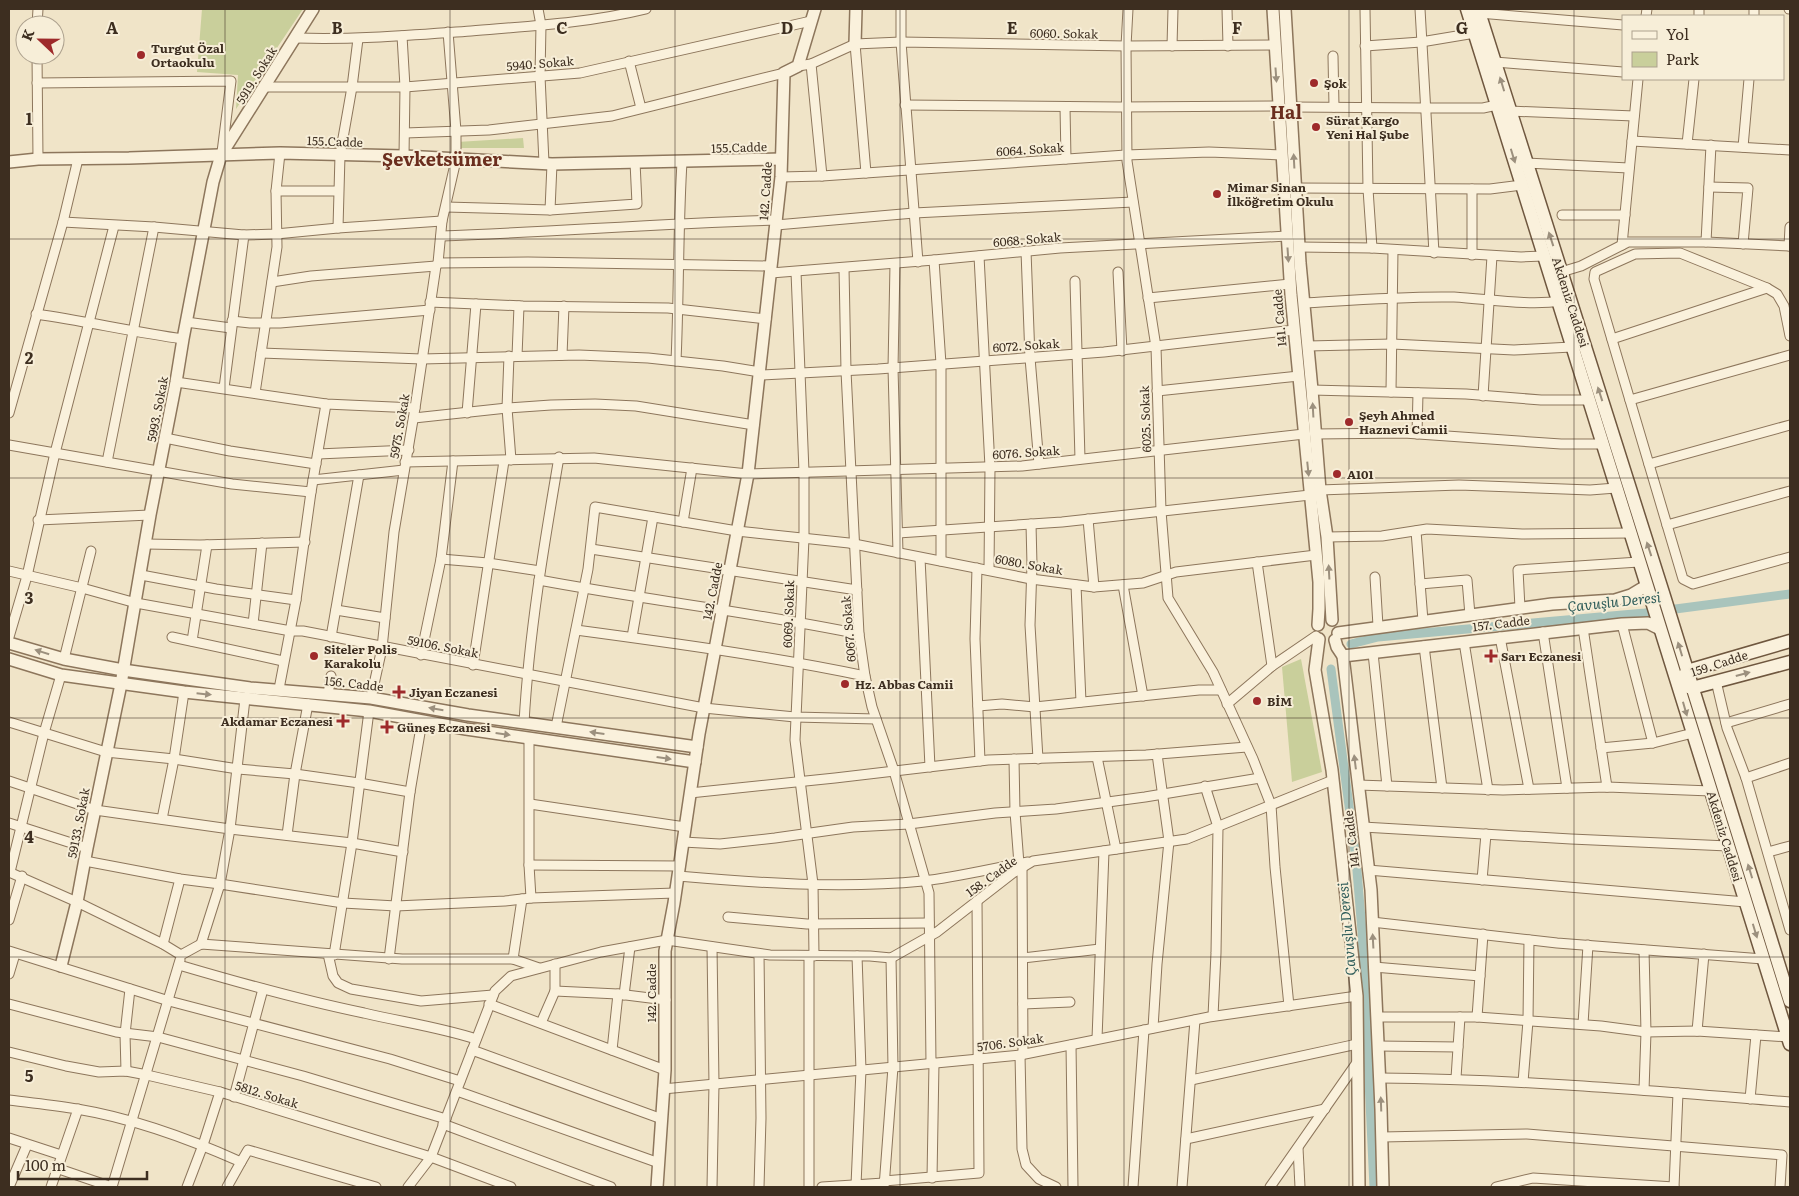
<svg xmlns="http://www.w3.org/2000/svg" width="1799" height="1196" font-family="Literata,serif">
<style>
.green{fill:#c9cf9b}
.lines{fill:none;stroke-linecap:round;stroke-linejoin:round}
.canal{stroke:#a9c4bc;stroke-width:9}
.minor-casing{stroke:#8d765c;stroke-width:11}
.tertiary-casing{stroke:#8d765c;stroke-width:14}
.secondary-casing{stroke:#6f573f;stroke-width:15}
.minor{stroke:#faf1dc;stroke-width:9}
.tertiary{stroke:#faf1dc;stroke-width:11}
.secondary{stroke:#faf1dc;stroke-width:12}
.oneway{fill:#9c907e}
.grid{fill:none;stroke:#3d2e20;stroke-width:1;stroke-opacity:0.55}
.poi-dot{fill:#9e2a2b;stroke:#f7eed8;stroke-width:2}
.labels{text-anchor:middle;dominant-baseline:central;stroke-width:4;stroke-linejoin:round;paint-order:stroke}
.street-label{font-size:12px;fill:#3d2e20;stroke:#f7eed8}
.poi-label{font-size:12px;font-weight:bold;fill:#3d2e20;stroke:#f7eed8;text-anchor:start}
.water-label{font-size:14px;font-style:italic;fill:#2f5d5a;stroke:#f7eed8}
.district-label{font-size:18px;font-weight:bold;fill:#6b2e1e;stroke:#f7eed8}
.grid-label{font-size:16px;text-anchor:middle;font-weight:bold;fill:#3d2e20;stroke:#f7eed8;stroke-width:4;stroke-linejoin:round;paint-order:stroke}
</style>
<rect width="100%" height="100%" fill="#f0e4c8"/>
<g class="green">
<polygon points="202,9 303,9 236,109 238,75 197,72"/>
<polygon points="523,138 524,148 457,148 457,142"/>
<polygon points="1301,659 1322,772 1292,782 1282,667"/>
</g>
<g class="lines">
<g class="canal">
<polyline points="1351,644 1378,637 1645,613 1790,594"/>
<polyline points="1331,669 1356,859 1362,931 1374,1187"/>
</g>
<defs>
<g id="minor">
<polyline points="538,9 541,25 540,76 544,163"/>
<polyline points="901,9 901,42 918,262"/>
<polyline points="1128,9 1126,46 1127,161 1156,347 1161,511 1168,598 1213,672 1253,759 1271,805 1275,867 1289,1006"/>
<polyline points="1227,9 1228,46"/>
<polyline points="1365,9 1368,189 1372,248"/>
<polyline points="1420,9 1434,253"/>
<polyline points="1699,9 1699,16"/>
<polyline points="1789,9 1790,9"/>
<polyline points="1479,13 1623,25"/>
<polyline points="1646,16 1647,9"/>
<polyline points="1754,16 1754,9"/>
<polyline points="37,25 38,9"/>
<polyline points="402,36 405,87 404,156"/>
<path d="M 296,38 C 355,40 413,35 471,31 C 530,26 589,23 646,9"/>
<polyline points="855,44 866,173"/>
<polyline points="1172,46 1173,9"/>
<polyline points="1365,46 1421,42 1475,33"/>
<polyline points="37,55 38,159"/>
<polyline points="1333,56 1334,107"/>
<polyline points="629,61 641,108"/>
<polyline points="1495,62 1623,72"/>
<polyline points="811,64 822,176"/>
<polyline points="798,66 811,64 855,44 901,42 1126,46 1275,45"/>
<polyline points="37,83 231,81 222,152"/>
<polyline points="265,87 405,87 580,73 811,21"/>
<polyline points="905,105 1119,107 1279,106"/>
<polyline points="1065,107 1066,159"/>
<polyline points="1291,107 1425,108 1483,108 1497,105"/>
<polyline points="1510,111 1634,116"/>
<polyline points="405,133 489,130 612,116 784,73"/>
<polyline points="1632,141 1790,150"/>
<polyline points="1687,144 1694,79"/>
<polyline points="1743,147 1749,79"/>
<polyline points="1526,163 1629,168"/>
<polyline points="781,177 822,176 1126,155 1209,152 1282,155"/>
<polyline points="1709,187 1748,188 1743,244"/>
<polyline points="1296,188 1490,189 1522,185"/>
<polyline points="276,191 338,191"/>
<polyline points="446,207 550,210 637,204 635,162"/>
<polyline points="550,210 552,164"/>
<polyline points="1562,215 1625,215"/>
<polyline points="63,222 154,227 244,235 276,234 338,228 442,221"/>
<polyline points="776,225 914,213 1133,202"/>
<polyline points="338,228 340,155 352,87 358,39"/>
<path d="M 441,236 C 553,232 665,223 777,220"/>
<polyline points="1706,242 1711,145"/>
<polyline points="1622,245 1638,79"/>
<polyline points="1789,246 1790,227"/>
<polyline points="1299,247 1372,248 1521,257 1544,256"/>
<polyline points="1026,251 1030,358 1039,464"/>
<polyline points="1472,255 1472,189"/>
<polyline points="979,256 990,467 989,570"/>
<polyline points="934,260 941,364 941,561"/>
<polyline points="438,263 528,262 771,266"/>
<polyline points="895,264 893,368 898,553"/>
<polyline points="844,268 846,371 859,634 865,676 872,707 894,771 929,893 931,1063"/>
<polyline points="796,272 804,472 804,538 795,740 813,884 814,956"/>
<polyline points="1118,272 1122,351"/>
<polyline points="1561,272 1581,266 1628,242 1706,242 1790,246"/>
<polyline points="771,273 934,260 1060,248 1287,236"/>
<polyline points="1075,281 1080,459"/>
<polyline points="272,282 311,276 436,266"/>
<polyline points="1148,298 1290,284"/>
<polyline points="430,302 523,306 668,308 766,319"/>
<path d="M 1304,303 C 1354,300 1404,296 1454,297 C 1489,299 1527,306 1562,301"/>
<path d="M 36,314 C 85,321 133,332 183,339"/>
<polyline points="232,321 250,323 280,323 430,310"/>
<polyline points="186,322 231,328"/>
<polyline points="1790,336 1784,306 1777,294 1767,288 1680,253 1635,254 1595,272 1594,279 1683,579 1693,584 1790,557"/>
<polyline points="1612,339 1767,288"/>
<polyline points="1308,346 1392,344 1514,350 1572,347"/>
<polyline points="261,353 422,359 579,355 648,358 723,366 760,372"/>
<polyline points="562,355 564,306"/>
<polyline points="509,356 507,408 511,460"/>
<polyline points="517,356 519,306"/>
<path d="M 676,361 C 679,294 678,228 682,162"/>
<polyline points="760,375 878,369 1104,352 1294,330"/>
<polyline points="176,382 326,404 415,408"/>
<polyline points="224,388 244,235"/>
<polyline points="1312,390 1466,394 1541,400 1588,400"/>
<polyline points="1157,391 1299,376"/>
<polyline points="1391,392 1393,250"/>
<polyline points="255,393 277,247 276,191 280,153"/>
<polyline points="1483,396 1492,256"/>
<polyline points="1630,400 1790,355"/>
<polyline points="9,413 63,222 78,159"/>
<polyline points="467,413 476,304"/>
<polyline points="414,418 507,408 551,405 595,404 636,406 754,425"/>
<polyline points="1315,434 1404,433 1561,444 1602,444"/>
<polyline points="1417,434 1418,393"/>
<polyline points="165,438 230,451 316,464"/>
<polyline points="9,445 232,484 311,492"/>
<polyline points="318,454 409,450"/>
<polyline points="107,462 154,227"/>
<polyline points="405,462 594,458 748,474 1022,466 1304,434"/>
<polyline points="1649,464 1790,425"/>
<polyline points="313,480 404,470"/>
<polyline points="1320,490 1459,485 1590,490 1616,488"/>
<polyline points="1088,519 1094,587"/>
<polyline points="38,520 150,515"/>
<polyline points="683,522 692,468"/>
<polyline points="1031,524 1032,565 1030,625 1038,759"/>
<polyline points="1667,525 1790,491"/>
<polyline points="1416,531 1423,621"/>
<polyline points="898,533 1062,522 1310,495"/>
<polyline points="1327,537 1382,536 1427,529 1522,534 1630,533"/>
<polyline points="146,544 200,545 305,542"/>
<polyline points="591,549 857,590"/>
<polyline points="920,558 930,767"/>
<polyline points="441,559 488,563 540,571"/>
<polyline points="1257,562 1272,666"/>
<polyline points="977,568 975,639 980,761"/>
<polyline points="9,571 82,588 136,603 291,631 303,631 704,708 795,717 876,719"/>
<polyline points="141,575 216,589 296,600"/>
<polyline points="1375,577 1378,626"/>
<path d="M 539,580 C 645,600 753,612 859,634"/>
<polyline points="1420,584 1467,580 1470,615"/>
<polyline points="1076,585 1081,702"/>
<polyline points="1123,585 1143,696"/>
<polyline points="1520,608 1518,570 1639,562"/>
<polyline points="336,610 385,618"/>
<polyline points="253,624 262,543"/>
<polyline points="1622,624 1653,743"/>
<polyline points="1583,628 1607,787"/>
<path d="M 576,630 C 673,643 769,656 865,676"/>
<polyline points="1543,632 1567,788"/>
<polyline points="9,637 27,576 55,453 114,226"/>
<polyline points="172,637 283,661"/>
<polyline points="331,637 359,475"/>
<polyline points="632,637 653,517"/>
<polyline points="1500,637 1529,789"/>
<polyline points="192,641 207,545"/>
<polyline points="1464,642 1488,790"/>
<polyline points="1424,646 1442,788"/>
<polyline points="1373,653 1387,786"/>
<polyline points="421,655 441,559 453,461"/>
<polyline points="64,659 91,551"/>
<polyline points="473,665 504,461"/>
<polyline points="1716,681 1727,728 1746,778 1790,930"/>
<polyline points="279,689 296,600 311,492 326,404"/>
<polyline points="328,694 331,676"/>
<polyline points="371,698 382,648 394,532 415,408 436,266 438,263 442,221 456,160 456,131 448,32"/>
<polyline points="1227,704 1272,666 1316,636"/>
<polyline points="978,706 1002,704 1035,707 1199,690 1221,690"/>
<polyline points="9,722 106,752 174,759 238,769 295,774 359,783 410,792"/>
<path d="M 524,723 C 529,633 544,545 559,457"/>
<polyline points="1726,723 1790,704"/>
<polyline points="556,727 588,569 595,507 737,531 849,543 1031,579 1094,587 1143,583 1176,572 1316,555"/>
<polyline points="529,738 529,865 531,898"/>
<polyline points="1601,748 1653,743 1693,733"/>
<polyline points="1097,757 1116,849"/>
<polyline points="1014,759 1015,812 1019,864"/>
<polyline points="1746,778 1790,763"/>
<polyline points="9,781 95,810 230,829 352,843 403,852"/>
<polyline points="1358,785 1503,790 1607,787 1711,791"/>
<polyline points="1205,786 1218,827 1216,953 1213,1016"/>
<polyline points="690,793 835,778 988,760 1146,755 1247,747"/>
<polyline points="530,804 685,827"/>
<polyline points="162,819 174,759 184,692"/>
<polyline points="9,823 87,848"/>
<polyline points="1363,827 1571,839 1728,846"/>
<polyline points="287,835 295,774 308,704"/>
<polyline points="683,842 720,844 775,838 853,827 909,824 995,813 1056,809 1145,797 1260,778"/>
<polyline points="1768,852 1790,846"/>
<polyline points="85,861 180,879 220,884 343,903 396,906 505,901 531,898 675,893"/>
<polyline points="529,865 680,866"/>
<polyline points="1022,868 1023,1054"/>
<polyline points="1368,870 1746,902"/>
<polyline points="9,872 77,902 163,944 181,955"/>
<polyline points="10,872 44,733 61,675"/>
<path d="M 678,876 C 759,883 841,889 923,881 C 958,877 993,868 1028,862"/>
<polyline points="1482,880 1486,834"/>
<polyline points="728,917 807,924 929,923"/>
<polyline points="9,920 22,876"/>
<polyline points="1372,922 1557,943 1763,959"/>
<polyline points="163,944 180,879"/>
<polyline points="201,944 220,884 230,829 245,699"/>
<polyline points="9,951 169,1001 390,1059 460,1081"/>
<polyline points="328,954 333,976 338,983 351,989 421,1001 493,995"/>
<polyline points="181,955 201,944 402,959 513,959 539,968"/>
<polyline points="334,955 352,843 369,711"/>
<polyline points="809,956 809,1187"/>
<polyline points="1023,958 1100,949"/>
<polyline points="389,959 410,792 422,721"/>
<polyline points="513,959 522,899"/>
<polyline points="555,964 555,991 618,994 666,1000"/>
<path d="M 179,965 C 240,983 301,1000 364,1013 C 402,1022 439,1027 476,1039"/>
<polyline points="1374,967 1480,976"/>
<polyline points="9,974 15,954"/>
<polyline points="624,995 630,947"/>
<polyline points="9,1004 116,1032 158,1037 303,1076 446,1119"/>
<polyline points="489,1004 665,1070"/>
<polyline points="1023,1004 1070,1002"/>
<polyline points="1377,1017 1477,1017 1601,1026 1646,1032 1697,1031 1788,1037"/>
<polyline points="1477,1017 1483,934"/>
<polyline points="541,1023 555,991"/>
<polyline points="1583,1024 1588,945"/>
<polyline points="1153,1028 1157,964 1169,841 1157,754"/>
<polyline points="1697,1031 1704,954"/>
<polyline points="1097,1039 1104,851"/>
<polyline points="1071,1045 1073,1187"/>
<polyline points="1378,1046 1458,1047"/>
<polyline points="472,1050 662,1119"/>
<polyline points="612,1050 618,994"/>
<polyline points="9,1052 66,1066 99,1072 126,1071 147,1075 220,1092 431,1157 511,1187"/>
<polyline points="1020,1055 1022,1149 1026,1165 1039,1179 1056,1187"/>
<polyline points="126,1071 125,1034 130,989"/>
<path d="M 1380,1078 C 1517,1079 1653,1091 1790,1102"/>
<polyline points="1456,1078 1460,1017"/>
<polyline points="1191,1080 1357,1044"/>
<polyline points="1523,1082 1528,1021 1529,940"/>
<polyline points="663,1089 1020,1055 1209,1017 1357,996"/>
<polyline points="1644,1090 1646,1032 1644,950"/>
<polyline points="457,1091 659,1163"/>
<polyline points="234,1097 263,989"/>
<polyline points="1750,1099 1756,1035"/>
<path d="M 9,1100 C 31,1103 55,1105 77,1109 C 131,1118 192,1140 241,1162 L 248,1150 L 376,1187"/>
<polyline points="443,1124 611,1187"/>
<polyline points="1382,1137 1527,1134 1782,1155 1780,1187"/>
<polyline points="9,1138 61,1155"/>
<polyline points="1186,1139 1325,1109"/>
<polyline points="1298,1148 1300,1187"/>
<polyline points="59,1169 112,1187"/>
<polyline points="932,1178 934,1063"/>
<polyline points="884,1181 979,1173 977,901"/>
<polyline points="856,1185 861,1070 857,956"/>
<polyline points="9,1187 27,1145"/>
<polyline points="51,1187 78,1109"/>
<polyline points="112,1187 180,960"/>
<polyline points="187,1187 203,1145 220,1092"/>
<polyline points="227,1187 241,1162"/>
<polyline points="408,1187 431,1157 495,991 511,976 601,952 667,940 770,955 870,956 891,958 937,932 1013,873 1033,861 1187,839 1333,780"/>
<polyline points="712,1187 714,1084 712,947"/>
<polyline points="759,1187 761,1118 759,954"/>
<polyline points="822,1187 884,1183"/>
<polyline points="884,1187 893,1067 891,958"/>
<polyline points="1133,1187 1144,1030"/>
<polyline points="1182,1187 1195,1020"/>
<polyline points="1270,1187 1358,1061"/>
<polyline points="1496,1187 1533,1178 1674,1187"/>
<polyline points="1674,1187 1678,1093"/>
</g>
<g id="tertiary">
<polyline points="1273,9 1291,295 1319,582 1319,609 1318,625"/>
<polyline points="1285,9 1300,263 1312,390 1320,490 1327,537 1332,620"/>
<polyline points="855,44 856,9"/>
<polyline points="9,162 38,159 129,158 280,153 404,156 552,164 781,159"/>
<polyline points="1338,633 1552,604 1615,600 1631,595 1646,586"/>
<polyline points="1319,639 1315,670 1332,770 1357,996 1359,1187"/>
<polyline points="1335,640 1337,647 1343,656 1371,890 1381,1109 1383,1187"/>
<polyline points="9,643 64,659 123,670 250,688 371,698 468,715 697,747"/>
<polyline points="1343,656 1622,624 1648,623 1660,629"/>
<polyline points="9,659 61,675 184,692 369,711 466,729 695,762"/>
<polyline points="61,966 77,902 87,848 121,684 150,515 176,382 183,339 213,182 221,155 313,9"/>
<polyline points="657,1187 665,1070 665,951 674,903 699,734 748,474 781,177 784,73 798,66 815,9"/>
</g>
<g id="secondary">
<polyline points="1467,9 1790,1044"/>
<polyline points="1478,9 1664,596 1790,1001"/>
<polyline points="1790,641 1687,671 1679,685 1692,688 1790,662"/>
</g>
</defs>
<use href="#minor" class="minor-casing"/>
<use href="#tertiary" class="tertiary-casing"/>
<use href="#secondary" class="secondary-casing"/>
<use href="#minor" class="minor"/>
<use href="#tertiary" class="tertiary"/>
<use href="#secondary" class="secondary"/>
</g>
<defs><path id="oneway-solid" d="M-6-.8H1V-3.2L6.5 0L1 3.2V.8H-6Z" transform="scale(1.25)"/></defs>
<g class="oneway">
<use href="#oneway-solid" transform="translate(1276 75) rotate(86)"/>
<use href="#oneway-solid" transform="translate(1502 84) rotate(-107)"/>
<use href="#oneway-solid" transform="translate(1513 156) rotate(73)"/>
<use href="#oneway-solid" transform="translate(1294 161) rotate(-93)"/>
<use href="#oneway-solid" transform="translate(1551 239) rotate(-108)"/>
<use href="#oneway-solid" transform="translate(1288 255) rotate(86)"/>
<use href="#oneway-solid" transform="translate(1600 394) rotate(-108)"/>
<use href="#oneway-solid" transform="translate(1313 410) rotate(-93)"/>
<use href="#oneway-solid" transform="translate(1308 469) rotate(84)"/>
<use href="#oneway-solid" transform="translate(1649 549) rotate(-108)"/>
<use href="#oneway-solid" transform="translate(1329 572) rotate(-93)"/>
<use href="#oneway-solid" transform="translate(1680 649) rotate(-107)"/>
<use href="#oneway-solid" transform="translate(42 652) rotate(-163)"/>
<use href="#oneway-solid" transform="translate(1743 674) rotate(-15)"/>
<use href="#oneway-solid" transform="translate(204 694) rotate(6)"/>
<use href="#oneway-solid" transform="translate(436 709) rotate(-170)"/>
<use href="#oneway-solid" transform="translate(1685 709) rotate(74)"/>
<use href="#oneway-solid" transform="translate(597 733) rotate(-172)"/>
<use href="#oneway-solid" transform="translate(503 734) rotate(8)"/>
<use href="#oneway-solid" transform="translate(664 758) rotate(8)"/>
<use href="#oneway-solid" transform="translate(1355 762) rotate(-97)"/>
<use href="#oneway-solid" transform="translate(1750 871) rotate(-107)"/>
<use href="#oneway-solid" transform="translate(1755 931) rotate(73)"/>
<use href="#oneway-solid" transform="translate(1373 941) rotate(-93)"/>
<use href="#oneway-solid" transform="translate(1381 1104) rotate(-92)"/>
</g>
<path class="grid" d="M 225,9 L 225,1187M 450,9 L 450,1187M 675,9 L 675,1187M 900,9 L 900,1187M 1124,9 L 1124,1187M 1349,9 L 1349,1187M 1574,9 L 1574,1187M 9,239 L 1790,239M 9,478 L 1790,478M 9,718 L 1790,718M 9,957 L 1790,957"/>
<g class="poi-dot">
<circle cx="141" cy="55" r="5"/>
<circle cx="1314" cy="83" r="5"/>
<circle cx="1316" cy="127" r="5"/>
<circle cx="1217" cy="194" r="5"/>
<circle cx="1349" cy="422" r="5"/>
<circle cx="1337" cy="474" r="5"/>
<circle cx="314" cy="656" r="5"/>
<path d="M1488.5 648.5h5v5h5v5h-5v5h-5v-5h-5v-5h5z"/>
<circle cx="845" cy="684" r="5"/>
<path d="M396.5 684.5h5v5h5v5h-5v5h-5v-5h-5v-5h5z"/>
<circle cx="1257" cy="701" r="5"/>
<path d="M340.5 713.5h5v5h5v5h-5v5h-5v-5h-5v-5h5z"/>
<path d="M384.5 719.5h5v5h5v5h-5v5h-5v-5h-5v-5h5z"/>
</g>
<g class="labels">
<g class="street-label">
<text transform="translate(1064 33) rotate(1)">6060. Sokak</text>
<text transform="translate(540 63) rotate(-5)">5940. Sokak</text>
<text transform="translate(256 75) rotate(-58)">5919. Sokak</text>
<text transform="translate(335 141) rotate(2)">155.Cadde</text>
<text transform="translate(739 147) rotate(-2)">155.Cadde</text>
<text transform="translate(1030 149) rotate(-4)">6064. Sokak</text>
<text transform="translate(765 191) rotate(-86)">142. Cadde</text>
<text transform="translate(1027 239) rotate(-5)">6068. Sokak</text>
<text transform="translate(1571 302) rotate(72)">Akdeniz Caddesi</text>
<text transform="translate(1279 318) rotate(-95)">141. Cadde</text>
<text transform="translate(1026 345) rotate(-4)">6072. Sokak</text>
<text transform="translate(157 409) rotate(-79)">5993. Sokak</text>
<text transform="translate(1145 419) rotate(-92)">6025. Sokak</text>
<text transform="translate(399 426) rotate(-80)">5975. Sokak</text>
<text transform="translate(1026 452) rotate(-4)">6076. Sokak</text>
<text transform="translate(1029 564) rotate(10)">6080. Sokak</text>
<text transform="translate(712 591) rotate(-79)">142. Cadde</text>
<text transform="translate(788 614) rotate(-88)">6069. Sokak</text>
<text transform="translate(1501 623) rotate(-7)">157. Cadde</text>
<text transform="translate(848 629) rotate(-95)">6067. Sokak</text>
<text transform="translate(443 646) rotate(11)">59106. Sokak</text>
<text transform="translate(1719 663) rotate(-18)">159. Cadde</text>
<text transform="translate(354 683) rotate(6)">156. Cadde</text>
<text transform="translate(78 823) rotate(-79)">59133. Sokak</text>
<text transform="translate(1725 836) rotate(73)">Akdeniz Caddesi</text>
<text transform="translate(1351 839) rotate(-97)">141. Cadde</text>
<text transform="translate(991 876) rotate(-36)">158. Cadde</text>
<text transform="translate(651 993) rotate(-90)">142. Cadde</text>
<text transform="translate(1010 1042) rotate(-8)">5706. Sokak</text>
<text transform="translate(267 1094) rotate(17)">5812. Sokak</text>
</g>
<g class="poi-label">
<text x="151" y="48">Turgut Özal<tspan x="151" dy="14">Ortaokulu</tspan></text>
<text x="1324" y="83">Şok</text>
<text x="1326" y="120">Sürat Kargo<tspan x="1326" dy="14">Yeni Hal Şube</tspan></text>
<text x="1227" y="187">Mimar Sinan<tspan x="1227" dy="14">İlköğretim Okulu</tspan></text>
<text x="1359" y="415">Şeyh Ahmed<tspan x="1359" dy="14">Haznevi Camii</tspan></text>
<text x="1347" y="474">A101</text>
<text x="324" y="649">Siteler Polis<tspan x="324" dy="14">Karakolu</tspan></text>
<text x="1501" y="656">Sarı Eczanesi</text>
<text x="855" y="684">Hz. Abbas Camii</text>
<text x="409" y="692">Jiyan Eczanesi</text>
<text x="1267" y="701">BİM</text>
<text x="333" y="721" text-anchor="end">Akdamar Eczanesi</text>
<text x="397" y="727">Güneş Eczanesi</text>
</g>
<g class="water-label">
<text transform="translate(1614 601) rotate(-6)">Çavuşlu Deresi</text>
<text transform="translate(1346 929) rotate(-95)">Çavuşlu Deresi</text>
</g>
<g class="district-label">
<text x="1286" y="111">Hal</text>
<text x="442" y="158">Şevketsümer</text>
</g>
</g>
<g class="grid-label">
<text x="112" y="34">A</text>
<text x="337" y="34">B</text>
<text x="562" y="34">C</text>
<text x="787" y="34">D</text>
<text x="1012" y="34">E</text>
<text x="1237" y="34">F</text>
<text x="1462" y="34">G</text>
<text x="29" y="125">1</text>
<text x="29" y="364">2</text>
<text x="29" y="604">3</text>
<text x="29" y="843">4</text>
<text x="29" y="1082">5</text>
</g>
<rect width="1799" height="1196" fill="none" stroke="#3d2e20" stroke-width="20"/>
<rect x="1622" y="15" width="162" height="65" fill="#f7eed8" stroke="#ada18e"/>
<rect x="1632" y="31" width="25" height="8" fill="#faf1dc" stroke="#ada18e"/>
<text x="1666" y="40" font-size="15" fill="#3d2e20">Yol</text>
<rect x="1632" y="52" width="25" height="15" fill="#c9cf9b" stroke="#ada18e"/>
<text x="1666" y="65" font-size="15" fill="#3d2e20">Park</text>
<g transform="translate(40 40) rotate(292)"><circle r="24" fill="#f7eed8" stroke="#ada18e"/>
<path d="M0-4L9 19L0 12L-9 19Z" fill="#9e2a2b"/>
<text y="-8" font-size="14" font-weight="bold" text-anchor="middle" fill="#3d2e20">K</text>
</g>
<path d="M18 1171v8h129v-8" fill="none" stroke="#3d2e20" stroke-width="2.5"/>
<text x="25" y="1171" font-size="15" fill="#3d2e20" stroke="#f7eed8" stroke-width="4" paint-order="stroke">100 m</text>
</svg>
